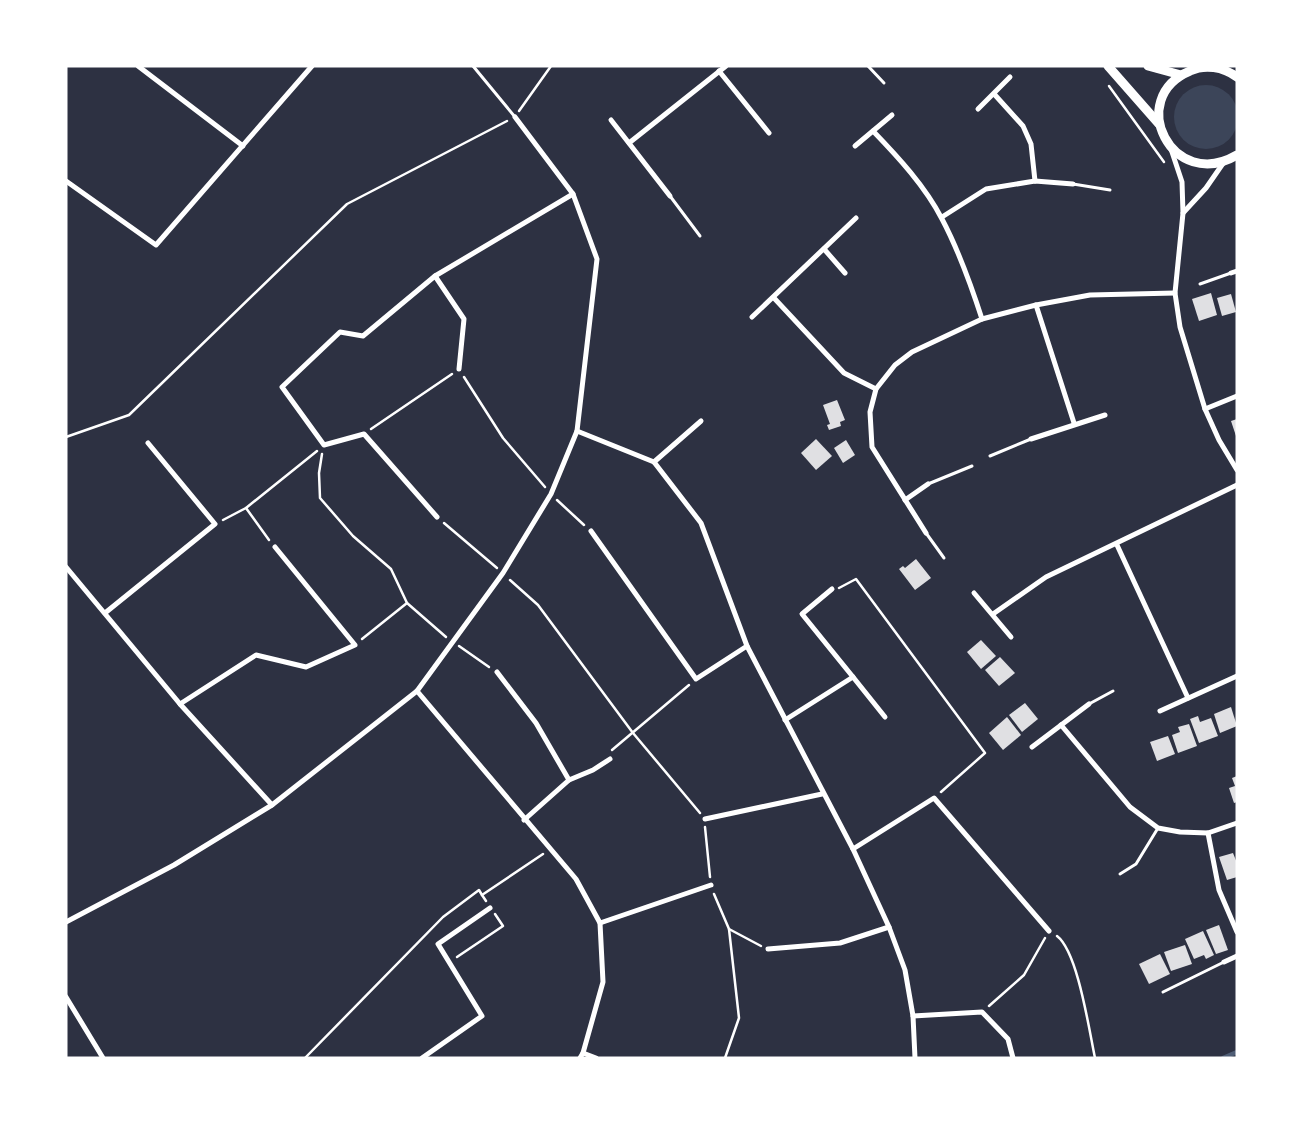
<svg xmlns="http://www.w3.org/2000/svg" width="1303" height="1124" font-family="Commissioner,sans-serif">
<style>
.green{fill:#3c4559}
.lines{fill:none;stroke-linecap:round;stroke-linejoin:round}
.stream{stroke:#4f5d75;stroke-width:4.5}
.building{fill:#e0e0e3}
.path{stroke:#fff;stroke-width:2.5}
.service{stroke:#fff;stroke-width:3}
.minor{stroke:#fff;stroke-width:5}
.secondary{stroke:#fff;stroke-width:9}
</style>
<rect width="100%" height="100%" fill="#2d3142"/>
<circle class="green" cx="1206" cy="117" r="32"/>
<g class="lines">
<polyline class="stream" points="1223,1058 1237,1052"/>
</g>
<g class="building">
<polygon points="1211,293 1217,315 1199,321 1192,299"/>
<polygon points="1231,294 1236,312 1222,316 1217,298"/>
<polygon points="837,400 845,420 840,422 841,426 829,430 827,425 830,424 823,405"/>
<polygon points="1237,419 1237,436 1236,436 1231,421"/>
<polygon points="816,439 832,456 816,470 801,453"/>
<polygon points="846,440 855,455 843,463 834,448"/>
<polygon points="916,559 931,578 915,590 899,569 903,566 905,568"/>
<polygon points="981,640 996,656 981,669 967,652"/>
<polygon points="1000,657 1015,673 999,686 985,670"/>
<polygon points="1025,703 1038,719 1022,732 1009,715"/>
<polygon points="1231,707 1237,726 1220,733 1214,714"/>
<polygon points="1198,716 1200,722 1211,718 1218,736 1199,743 1190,719"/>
<polygon points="1007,717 1021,735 1003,750 989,733"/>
<polygon points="1189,724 1197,746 1178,753 1172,735 1180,732 1178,727"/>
<polygon points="1168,736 1175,754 1157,761 1150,742"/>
<polygon points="1237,776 1237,802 1234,803 1229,788 1235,786 1232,778"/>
<polygon points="1233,853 1237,863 1237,877 1227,880 1219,857"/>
<polygon points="1219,925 1228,950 1216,954 1206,930"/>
<polygon points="1203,931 1214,955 1206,959 1204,955 1194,959 1185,939"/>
<polygon points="1185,945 1192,964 1171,971 1164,952"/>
<polygon points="1160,954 1170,974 1149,984 1139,964"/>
</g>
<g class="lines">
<g class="path">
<polyline points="1109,86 1164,162"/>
<polyline points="519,111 551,66"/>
<polyline points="464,377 503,438 545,487"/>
<polyline points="371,429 452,374"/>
<polyline points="66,437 129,415 347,204 507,121"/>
<polyline points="322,454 319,473 320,498 353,536 391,569 407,603"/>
<polyline points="557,500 584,525"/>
<polyline points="246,508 269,540"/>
<polyline points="223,520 246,508 317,451"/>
<polyline points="444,523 497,568"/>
<polyline points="510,580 538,605 633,733 700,813"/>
<polyline points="839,588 856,579 985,753 941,792"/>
<polyline points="362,639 407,603 446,637"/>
<polyline points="459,646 489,667"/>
<polyline points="612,750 689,685"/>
<polyline points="705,827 710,877"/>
<polyline points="714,894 729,929 739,1018 725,1058"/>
<polyline points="486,901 482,895 543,854"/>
<polyline points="729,929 761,946"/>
<path d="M 1057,936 C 1078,952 1089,1030 1095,1058"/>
<polyline points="457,957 503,926 495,914"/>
<polyline points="989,1006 1024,975 1045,938"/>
<polyline points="305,1058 443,917 479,890 482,895"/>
</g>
<g class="service">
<polyline points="473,66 515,117"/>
<polyline points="868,66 884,83"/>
<polyline points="1073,184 1110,190"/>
<polyline points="670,196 700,236"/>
<polyline points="1200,284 1231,273"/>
<polyline points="990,456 1031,439"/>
<polyline points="928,484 972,466"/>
<polyline points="926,533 944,558"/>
<polyline points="1089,704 1113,691"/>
<polyline points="1120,874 1136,864 1158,828"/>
<polyline points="1163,992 1224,962"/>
</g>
<g class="minor">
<polyline points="138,66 243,146"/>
<polyline points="719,71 769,133"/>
<polyline points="995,95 1023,126 1031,144 1035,181"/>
<polyline points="978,109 1010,77"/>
<polyline points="611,120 670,196"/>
<path d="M 873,131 C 898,157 925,186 942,219 C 959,251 971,285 982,319"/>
<polyline points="629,143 726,66"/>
<polyline points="855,146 892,115"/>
<polyline points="1171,149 1182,182 1183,213 1175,293 1180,327 1205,409 1219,440 1237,470"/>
<polyline points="66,181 156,245 312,66"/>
<polyline points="1183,213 1206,188 1224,162"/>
<polyline points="942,217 986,189 1035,181 1073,184"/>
<polyline points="824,249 845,273"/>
<polyline points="1231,273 1237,271"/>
<polyline points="435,276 464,319 459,369"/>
<polyline points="774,298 844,373 876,389"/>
<polyline points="1036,305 1074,423"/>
<polyline points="752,317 856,218"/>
<polyline points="1205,409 1237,396"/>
<polyline points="577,431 654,462 701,523 747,646 853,849 889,927 905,970 913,1016 915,1058"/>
<polyline points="1031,439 1105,415"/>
<polyline points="654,462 701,421"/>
<polyline points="905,500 928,484"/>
<polyline points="437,517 364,434 324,445 282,387 340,332 363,336 435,276 573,194"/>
<polyline points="591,531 696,679 747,646"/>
<polyline points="926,533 872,447 870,412 876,389 895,365 912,352 982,319 1036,305 1090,295 1175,293"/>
<polyline points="1117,545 1188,698"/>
<polyline points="66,567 180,704 272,805"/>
<polyline points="974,593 1011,637"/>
<polyline points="105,613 215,524 148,443"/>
<polyline points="993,614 1046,577 1237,485"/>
<polyline points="497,672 536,723 569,780 524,820"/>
<polyline points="853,677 885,717"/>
<polyline points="417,691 576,879 600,923 603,982 583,1053 580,1058"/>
<polyline points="180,704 256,655 306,667 355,645 275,547"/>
<polyline points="1160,711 1237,676"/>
<polyline points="785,720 853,677 802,614 832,589"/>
<polyline points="1061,725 1130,807 1158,828 1180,832 1208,833 1237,823"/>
<polyline points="1032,747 1089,704"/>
<polyline points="569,780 593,770 610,759"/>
<polyline points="705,819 822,794"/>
<polyline points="1208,833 1219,890 1237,932"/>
<polyline points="853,849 934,798 1049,931"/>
<polyline points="66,922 174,865 272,805 417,691 503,573 551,494 577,431 597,259 573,194 515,117"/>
<polyline points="600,923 711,885"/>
<polyline points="768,949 840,943 889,927"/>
<polyline points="1224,962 1237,956"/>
<polyline points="66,997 103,1058"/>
<polyline points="913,1016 982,1012 1008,1039 1013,1058"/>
<polyline points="583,1053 596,1058"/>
<polyline points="422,1058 482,1016 438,944 490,908"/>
</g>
<g class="secondary">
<polyline points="1108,66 1159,124"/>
<polyline points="1148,66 1181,75"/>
<path d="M 1237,77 C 1223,67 1205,64 1190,71 C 1125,98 1172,193 1237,155"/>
</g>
</g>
<rect width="1303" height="1124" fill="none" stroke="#ffffff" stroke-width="135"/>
</svg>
